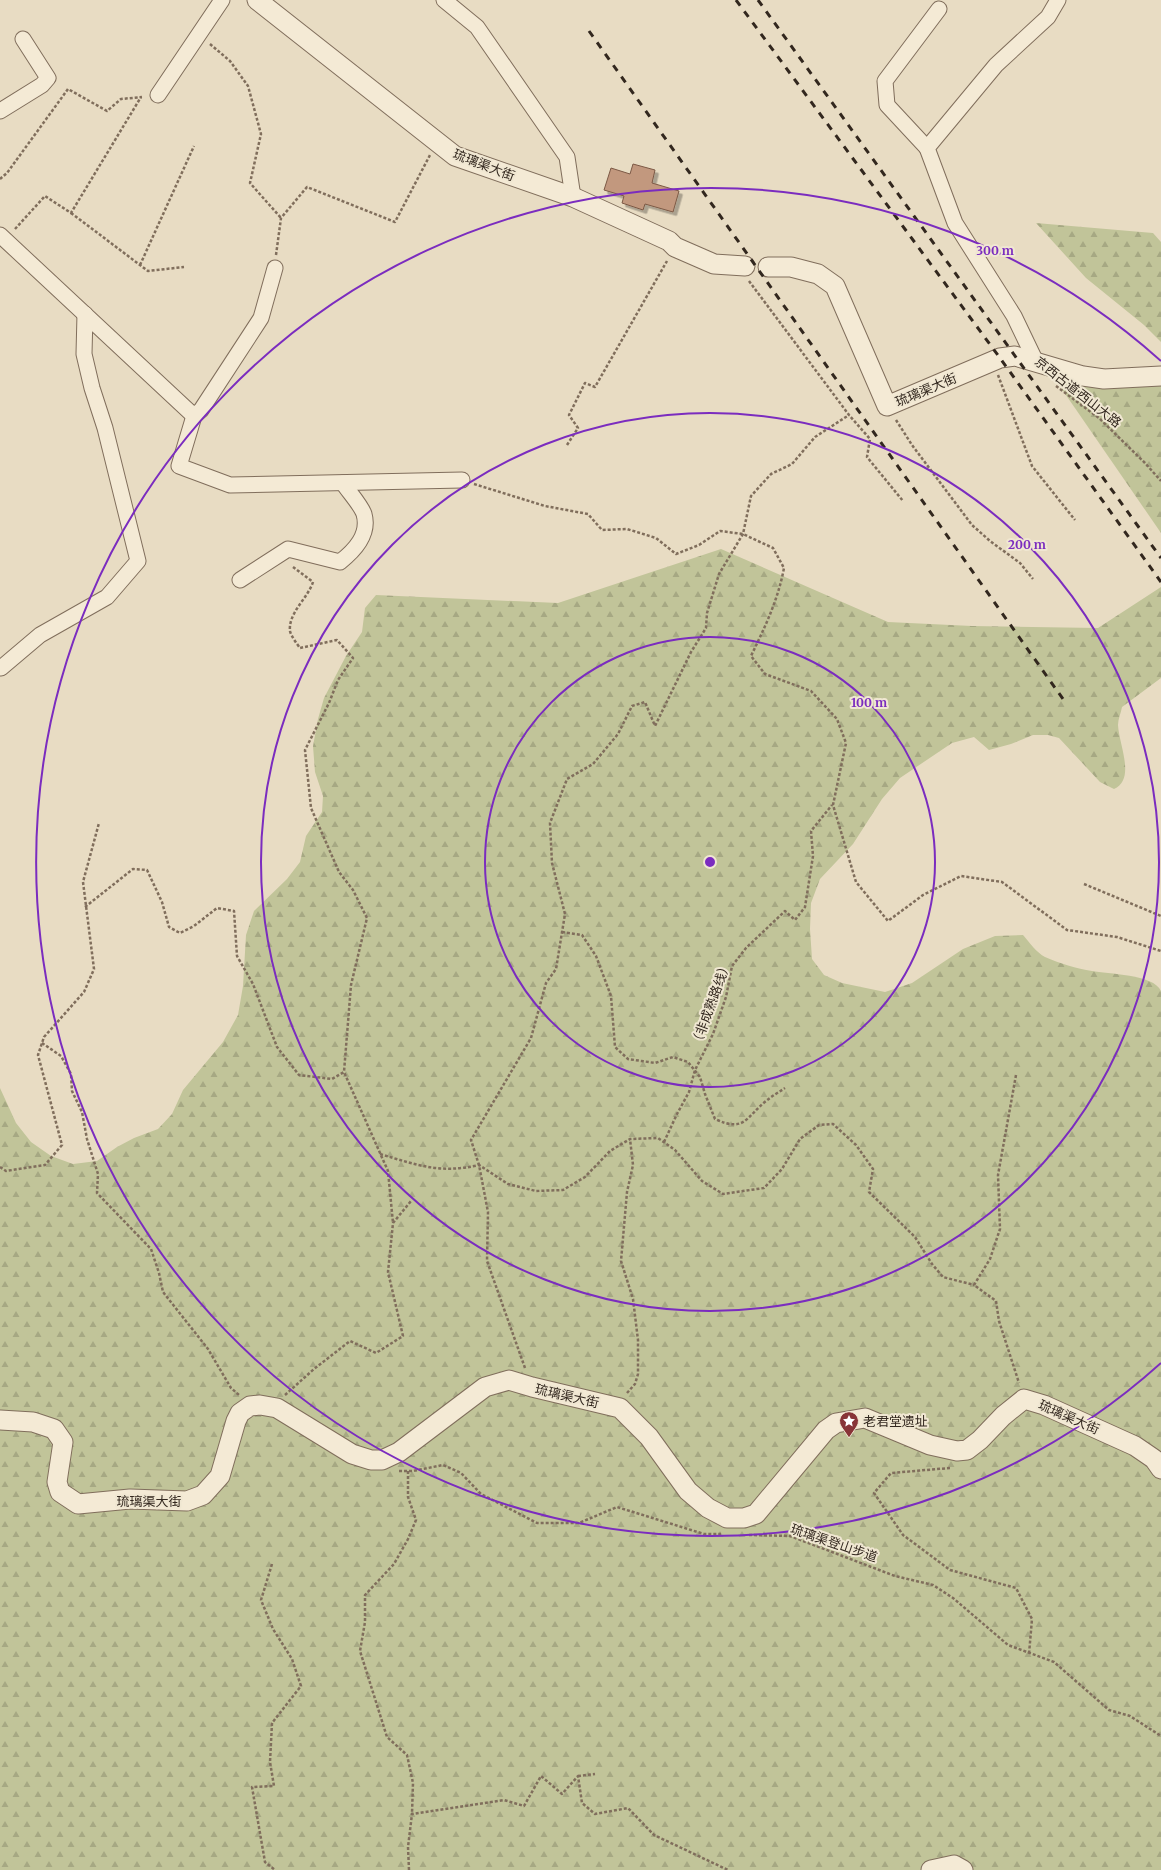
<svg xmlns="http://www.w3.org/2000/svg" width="1161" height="1870" font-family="Merriweather,'Noto Sans SC',serif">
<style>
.forest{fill:url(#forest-firs)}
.building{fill:#c2987e;stroke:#7c5945;filter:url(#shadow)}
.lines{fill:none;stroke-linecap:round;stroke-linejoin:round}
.minor-casing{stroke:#806e5c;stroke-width:17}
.tertiary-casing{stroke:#806e5c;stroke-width:21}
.path{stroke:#806e5c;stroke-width:2.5;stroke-dasharray:3 2;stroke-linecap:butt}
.minor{stroke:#f4ead5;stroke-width:15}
.tertiary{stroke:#f4ead5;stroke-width:19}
.rail{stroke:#32271e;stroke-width:3;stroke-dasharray:7 7;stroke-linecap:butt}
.ring{fill:none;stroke:#7b2cbf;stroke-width:2}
.labels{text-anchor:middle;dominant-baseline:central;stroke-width:4;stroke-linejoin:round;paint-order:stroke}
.street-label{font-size:13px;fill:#32271e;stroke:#f0e7d2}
.poi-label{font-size:13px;fill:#32271e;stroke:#f0e7d2;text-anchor:start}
.centre{fill:#7b2cbf;stroke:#f0e7d2;stroke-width:2}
.ring-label{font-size:12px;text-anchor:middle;font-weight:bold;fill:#7b2cbf;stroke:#f0e7d2;stroke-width:4;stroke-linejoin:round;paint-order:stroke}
</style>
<defs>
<pattern id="forest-firs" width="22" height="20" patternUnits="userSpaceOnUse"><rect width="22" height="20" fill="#c1c499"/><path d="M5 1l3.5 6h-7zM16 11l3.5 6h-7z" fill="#a6a883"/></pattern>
<filter id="shadow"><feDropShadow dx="3.5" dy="3.5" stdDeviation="0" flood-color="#0004"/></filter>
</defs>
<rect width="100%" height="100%" fill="#e8dcc3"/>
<g class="forest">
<polygon points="1036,223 1153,233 1161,242 1161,342 1144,325 1086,278"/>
<polygon points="1161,370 1161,533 1057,382"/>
<path d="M 721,549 L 888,622 L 972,626 L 1098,628 L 1161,587 L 1161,678 L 1122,707 C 1121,713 1118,719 1118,725 C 1119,745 1136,779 1114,789 L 1100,782 L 1059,738 L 1048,735 L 1033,735 L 1011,744 L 989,750 L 974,737 L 952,743 L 900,778 L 882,799 L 853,844 L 820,879 L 811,903 L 810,929 L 812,959 L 824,975 L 842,983 L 885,992 L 912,983 L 963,949 L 995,936 L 1023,935 C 1029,942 1037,953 1045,957 C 1059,963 1077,969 1092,971 C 1107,974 1154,974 1161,991 L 1161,1870 L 0,1870 L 0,1088 L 16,1123 L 31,1142 L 51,1156 L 73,1164 L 97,1161 L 117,1147 L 134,1138 L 158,1129 L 172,1114 L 183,1090 L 223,1042 L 238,1015 L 243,986 L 246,935 L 254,911 L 287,879 L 300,862 L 306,836 L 322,812 L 323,796 L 315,772 L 313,746 L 318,719 L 324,698 L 346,656 L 362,632 L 365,608 L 376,595 L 558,603 Z"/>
</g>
<polygon class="building" points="633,164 655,170 652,183 679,191 673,212 645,204 643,210 622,203 624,196 604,190 611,168 630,174"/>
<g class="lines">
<defs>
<g id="minor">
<polyline points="444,0 477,27 567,157 573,197"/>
<polyline points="158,95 222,0"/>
<polyline points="0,111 42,85 48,78 23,39"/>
<polyline points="927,148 887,105 885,81 939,9"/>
<polyline points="0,235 194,416"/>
<polyline points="275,268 261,318 201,410 194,416 179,466 230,485 462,480"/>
<polyline points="1036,362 1014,316 955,223 927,148 996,65 1048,17 1058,0"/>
<path d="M 240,580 L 288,549 L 340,562 C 354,551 370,535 364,514 C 361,505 348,491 343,483"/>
<polyline points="1,668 40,635 107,597 138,561 105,428 92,388 84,354 85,314"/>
</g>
<g id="tertiary">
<polyline points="257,0 455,156 573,197 669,241 675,247 714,264 745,266"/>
<polyline points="768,267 791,267 818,274 835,286 887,406 1000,358 1015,356 1083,376 1104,379 1161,376"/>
<polyline points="0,1420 33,1422 54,1429 63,1442 57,1482 60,1492 78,1504 130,1499 187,1501 203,1495 220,1476 236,1421 240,1413 250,1406 260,1405 277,1408 352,1454 371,1460 382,1460 399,1452 485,1387 509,1380 532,1387 620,1408 649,1437 688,1491 708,1508 727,1518 744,1518 756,1514 826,1430 836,1423 865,1418 930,1445 957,1451 967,1450 980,1440 1003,1416 1024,1399 1044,1405 1135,1446 1154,1459 1161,1469"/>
<polyline points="931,1870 954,1865 963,1870"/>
</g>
</defs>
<use href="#minor" class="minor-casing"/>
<use href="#tertiary" class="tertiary-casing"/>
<g class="path">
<polyline points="210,44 230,61 248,86 261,134 250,183 281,218"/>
<polyline points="0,179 7,173 68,89 107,111 121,99 142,97"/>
<polyline points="71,213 148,271 184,267"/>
<polyline points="15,229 45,196 71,213 141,97"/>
<polyline points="276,255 281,218 307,187 395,222 430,155"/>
<polyline points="140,265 194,146"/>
<polyline points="749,281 849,415 870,439 867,457 903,501"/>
<polyline points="998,375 1032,466 1075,520"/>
<polyline points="1056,386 1099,418 1145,463 1161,481"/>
<polyline points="896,420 912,445 972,525 990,541 1020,563 1033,579"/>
<polyline points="567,445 578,428 569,415 585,383 595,387 667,261"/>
<path d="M 474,484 L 545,506 L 588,514 L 602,530 L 627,529 L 656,538 L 676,554 L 699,545 L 720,531 L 743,534 L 773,548 L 784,568 C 778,600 765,627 751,656 L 765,674 L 811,691 L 837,719 L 846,743 L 833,805 L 856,882 L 888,921 L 923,895 L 961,876 L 1002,882 L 1067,930 L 1117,937 L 1161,951"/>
<path d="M 293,567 L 313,582 C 308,598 288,613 290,631 C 291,636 297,644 300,648 L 337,640 L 353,658 L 338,680 L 329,703 L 305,750 L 311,808 L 339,872 L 353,890 L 367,918 L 351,985 L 344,1072"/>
<polyline points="1084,884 1161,916"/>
<polyline points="85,907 133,869 147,870 162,902 169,927 180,933 194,926 217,908 234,911 237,956 253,984 277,1047 299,1075 332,1079 344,1072 388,1171 393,1223"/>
<path d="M 562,932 L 582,935 L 596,956 L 611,996 L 615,1047 L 628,1059 L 655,1063 L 673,1057 L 688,1062 L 700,1077 L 705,1094 L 715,1119 C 745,1133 746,1117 766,1101 C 772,1096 779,1092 785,1088"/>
<polyline points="42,1043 61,1056 71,1074 72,1091 82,1112 87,1139 98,1174 97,1193 151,1249 159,1273 163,1292 208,1349 231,1388 239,1395"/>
<polyline points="1016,1075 998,1175 1000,1229 990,1259 974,1285 996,1301 999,1321 1019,1383"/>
<polyline points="664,1142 677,1114 689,1092 695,1070 713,1034 726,997 732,966 746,948 785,911 795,920 805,907 813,856 811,831 832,805"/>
<path d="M 380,1154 C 417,1165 440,1174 479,1165 L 508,1184 L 536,1191 L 563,1190 L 585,1177 L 610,1151 L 630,1139 L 658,1138 L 675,1150 L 702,1181 L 723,1194 L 764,1188 L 782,1169 L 800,1139 L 819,1125 L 833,1124 L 856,1145 L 873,1169 L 869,1192 L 915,1237 L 932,1264 L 943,1277 L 974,1285"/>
<polyline points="0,1167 6,1171 45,1165 62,1145 38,1055 44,1037 84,992 94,969 83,882 99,823"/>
<polyline points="525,1368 487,1261 488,1212 479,1165 471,1140 531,1038 546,983 556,969 565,914 552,863 550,823 567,779 593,764 618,734 632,706 645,702 655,726 691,652 706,628 707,613 719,574 743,534 751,496 771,474 792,464 815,437 849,415"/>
<polyline points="627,1393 635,1384 638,1374 638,1340 633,1299 621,1261 627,1192 633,1165 630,1139"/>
<polyline points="285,1395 314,1369 350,1341 376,1353 403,1336 388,1272 393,1223 411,1201"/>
<polyline points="950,1468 891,1473 874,1493 903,1535 950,1570 1016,1588 1032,1619 1029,1654"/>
<polyline points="399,1471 413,1471 443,1465 461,1473 481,1494 537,1523 579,1523 617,1507 704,1534 721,1534"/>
<polyline points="408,1471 408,1497 416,1520 408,1539 394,1564 365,1595 365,1622 360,1651 387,1737 407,1755 413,1783 412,1814"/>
<polyline points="749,1535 790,1536 895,1576 933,1585 953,1598 1008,1645 1054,1662 1109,1710 1130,1716 1161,1736"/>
<polyline points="272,1564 261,1600 273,1629 292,1659 301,1686 272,1723 270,1762 274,1786 252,1787 265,1862 275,1870"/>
<polyline points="578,1776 595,1774"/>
<polyline points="409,1870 408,1847 412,1814 504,1800 524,1806 541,1776 562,1794 578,1776 582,1803 595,1814 628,1808 654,1835 728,1870"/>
</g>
<use href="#minor" class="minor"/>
<use href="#tertiary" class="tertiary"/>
<g class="rail">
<polyline points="736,0 1000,358 1161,582"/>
<polyline points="758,0 1161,558"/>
<polyline points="589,31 1063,699"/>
</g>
</g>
<g class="ring">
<circle cx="710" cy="862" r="225"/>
<circle cx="710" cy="862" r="449"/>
<path d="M1161 1363A674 674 0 1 1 1161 361"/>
</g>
<defs>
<symbol id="sight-pin" viewBox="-11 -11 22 30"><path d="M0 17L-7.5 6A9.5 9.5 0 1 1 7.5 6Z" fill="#883437" stroke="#f0e7d2"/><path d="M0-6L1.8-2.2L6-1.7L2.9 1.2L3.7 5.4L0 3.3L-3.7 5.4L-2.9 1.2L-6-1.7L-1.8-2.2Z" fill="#fff"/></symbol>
</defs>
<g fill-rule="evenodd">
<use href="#sight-pin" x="838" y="1410" width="22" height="30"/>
</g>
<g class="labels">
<g class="street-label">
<text transform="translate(484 165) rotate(21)">琉璃渠大街</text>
<text transform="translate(926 390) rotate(-23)">琉璃渠大街</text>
<text transform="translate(1078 392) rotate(38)">京西古道·西山大路</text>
<text transform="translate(711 1004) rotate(-70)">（非成熟路线）</text>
<text transform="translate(567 1396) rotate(13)">琉璃渠大街</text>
<text transform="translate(1069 1417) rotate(24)">琉璃渠大街</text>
<text x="149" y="1501">琉璃渠大街</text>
<text transform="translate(834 1543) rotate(19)">琉璃渠登山步道</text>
</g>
<g class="poi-label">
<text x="863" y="1421">老君堂遗址</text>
</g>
</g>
<circle cx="710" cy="862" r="6" class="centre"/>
<g class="ring-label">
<text x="995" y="255">300 m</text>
<text x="1027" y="549">200 m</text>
<text x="869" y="707">100 m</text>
</g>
</svg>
